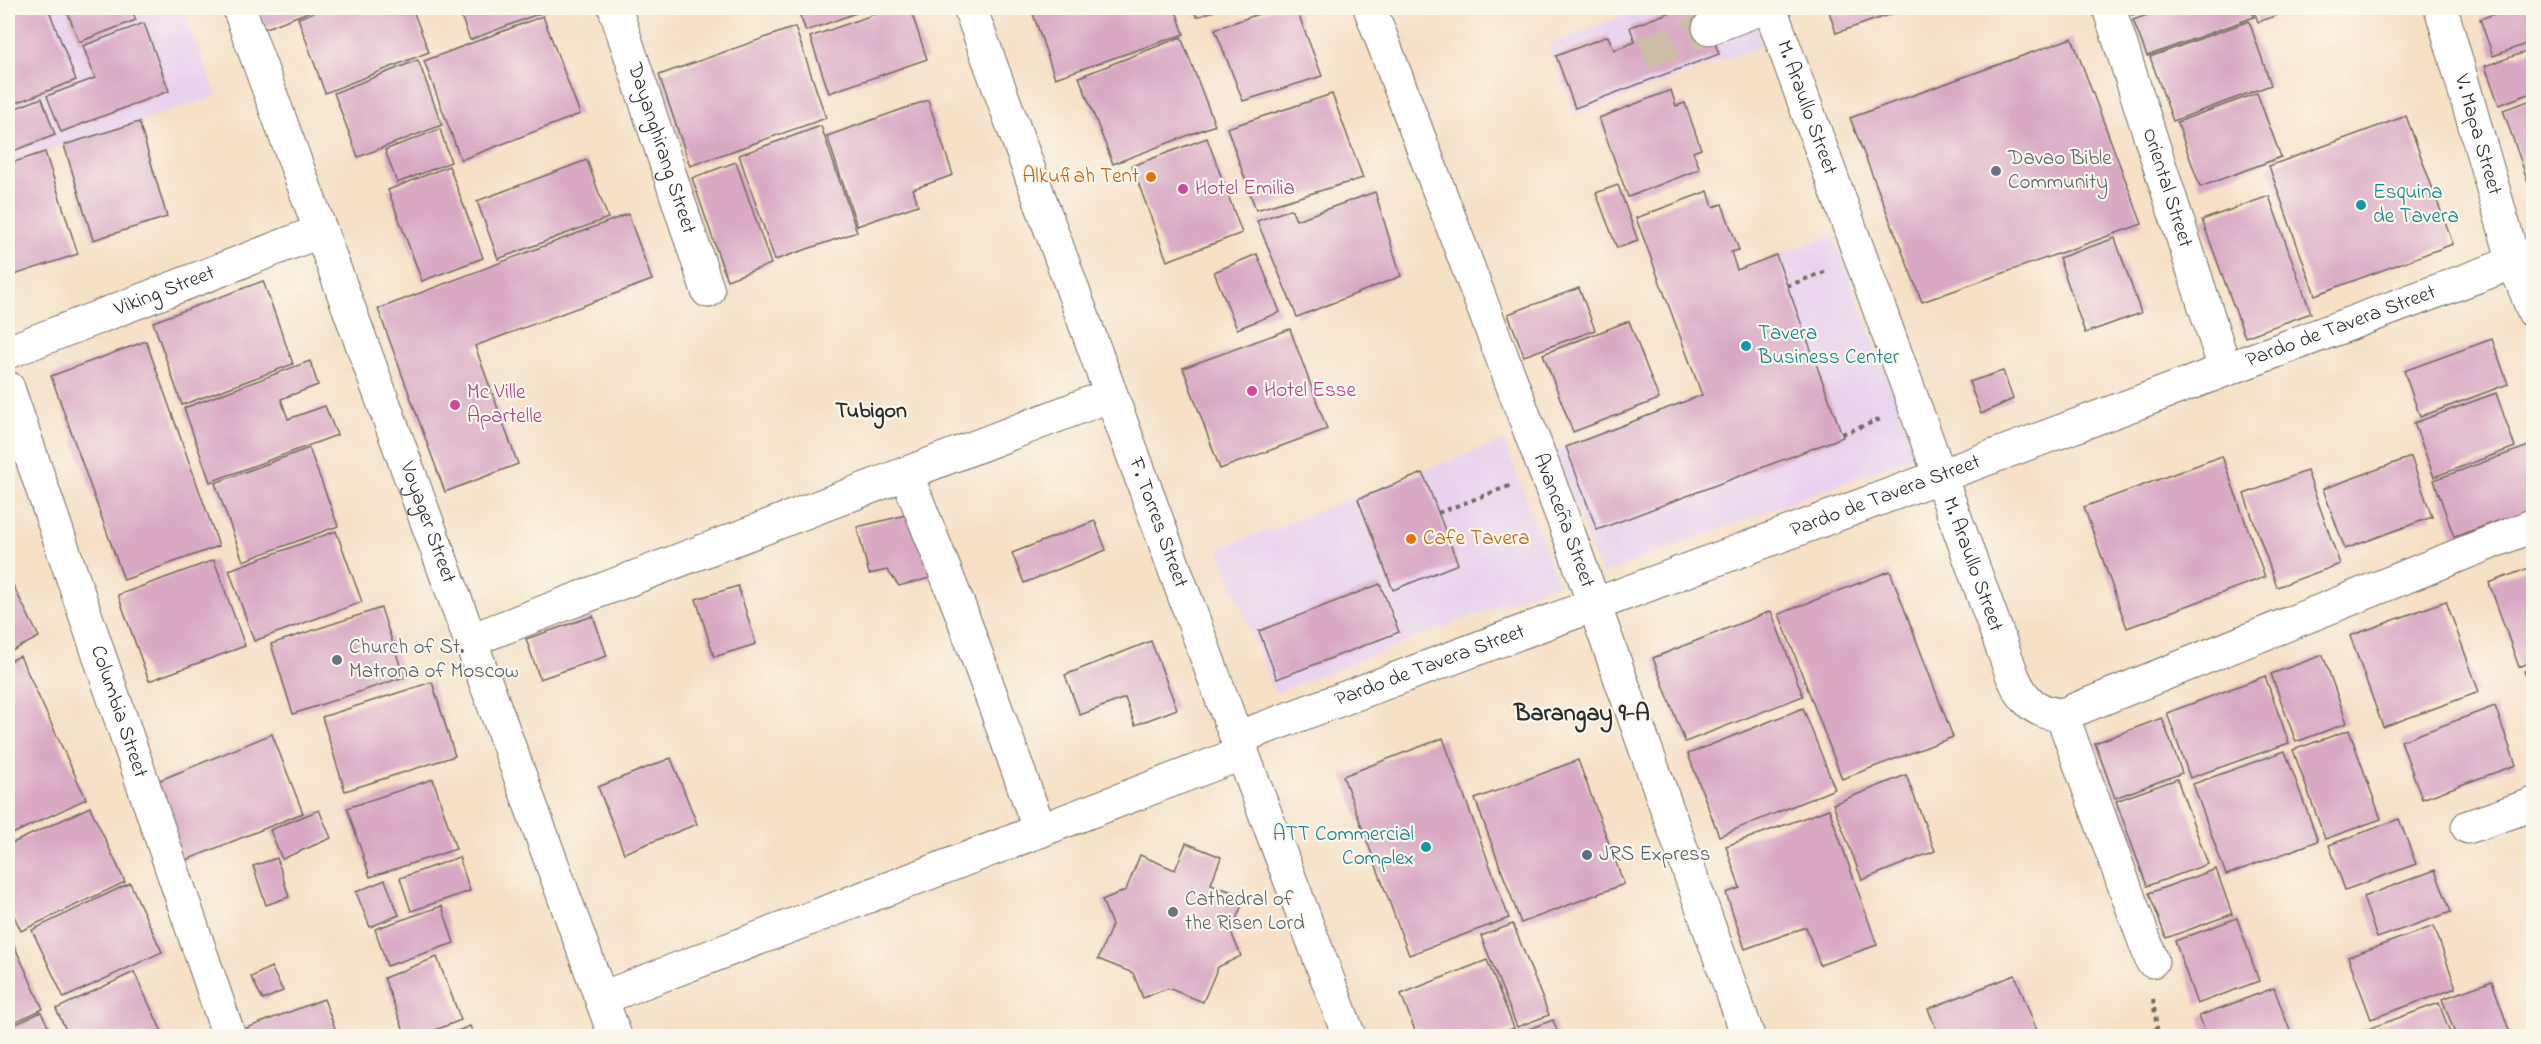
<svg xmlns="http://www.w3.org/2000/svg" width="2541" height="1044" font-family="'Indie Flower',sans-serif">
<style>
.built{fill:#e8d2ee}
.building{fill:#d9a9c4}
.lines{fill:none;stroke-linecap:round;stroke-linejoin:round}
.minor-tunnel{stroke:#cdbca7;stroke-width:33;stroke-dasharray:33 16;stroke-linecap:butt}
.minor-casing{stroke:#726a61;stroke-width:35}
.major-casing{stroke:#726a61;stroke-width:35}
.path{stroke:#726a61;stroke-width:4;stroke-dasharray:4.5 4.5;stroke-linecap:butt}
.minor{stroke:#fff;stroke-width:33}
.major{stroke:#fff;stroke-width:33}
.worship-dot{fill:#6b7280;stroke:#fbf7ec;stroke-width:2}
.food-dot{fill:#e8710a;stroke:#fbf7ec;stroke-width:2}
.hotel-dot{fill:#d1479c;stroke:#fbf7ec;stroke-width:2}
.culture-dot{fill:#0f9aa8;stroke:#fbf7ec;stroke-width:2}
.service-dot{fill:#5c6f8a;stroke:#fbf7ec;stroke-width:2}
.labels{text-anchor:middle;dominant-baseline:central;stroke-width:4.5;stroke-linejoin:round;paint-order:stroke}
.street-label{font-size:21px;fill:#2b2b2b;stroke:#fbf7ec}
.worship-label{font-size:21px;fill:#5b616d;stroke:#fbf7ec;text-anchor:start}
.food-label{font-size:21px;fill:#c56008;stroke:#fbf7ec;text-anchor:end}
.hotel-label{font-size:21px;fill:#b23c85;stroke:#fbf7ec;text-anchor:start}
.culture-label{font-size:21px;fill:#0d838f;stroke:#fbf7ec;text-anchor:start}
.service-label{font-size:21px;fill:#4e5e75;stroke:#fbf7ec;text-anchor:start}
.neighbourhood-label{font-size:22px;font-weight:bold;fill:#2b2b2b;stroke:#fbf7ec}
.quarter-label{font-size:24px;font-weight:bold;fill:#2b2b2b;stroke:#fbf7ec}
</style>
<rect width="100%" height="100%" fill="#fbf7ec"/>
<filter id="ink" filterUnits="userSpaceOnUse"><feTurbulence type="fractalNoise" baseFrequency=".0167" numOctaves="2"/><feDisplacementMap in="SourceGraphic" scale="12" xChannelSelector="R" yChannelSelector="G"/><feConvolveMatrix kernelMatrix="1 2 1 2 8 2 1 2 1" color-interpolation-filters="sRGB"/></filter>
<filter id="wash" filterUnits="userSpaceOnUse"><feTurbulence type="fractalNoise" baseFrequency=".008" numOctaves="4" result="noise"/><feDisplacementMap in="SourceGraphic" scale="24" xChannelSelector="R" yChannelSelector="G"/><feGaussianBlur stdDeviation="1.35" result="paint"/><feColorMatrix in="noise" values="0 0 0 0 0 0 0 0 0 0 0 0 0 0 0 0 0 1.4 0 .05"/><feComposite in="paint" operator="in"/></filter>
<g filter="url(#wash)">
<rect width="100%" height="100%" fill="#f6e0c6"/>
<g class="built">
<polygon points="8,8 183,8 217,96 8,164"/>
<polygon points="1644,8 1749,8 1763,45 1575,116 1548,44"/>
<polygon points="1833,234 1916,455 1601,574 1555,451 1701,395 1665,297"/>
<polygon points="1504,440 1558,583 1274,693 1219,549"/>
</g>
<g id="blocks">
<g class="building">
<polygon points="8,8 48,8 76,80 8,106"/>
<polygon points="66,8 131,8 136,20 79,42"/>
<polygon points="256,8 318,8 264,29"/>
<polygon points="326,8 412,8 429,52 325,93 298,18"/>
<polygon points="458,8 550,8 551,9 470,40"/>
<polygon points="797,8 870,8 806,31"/>
<polygon points="892,8 910,8 927,59 829,93 810,37"/>
<polygon points="1031,8 1175,8 1184,34 1055,78"/>
<polygon points="1193,8 1222,8 1197,17"/>
<polygon points="1276,8 1296,8 1322,76 1243,101 1215,29"/>
<polygon points="1682,8 1702,8 1719,54 1575,108 1556,56 1608,36 1614,50 1635,42 1630,27"/>
<polygon points="1828,8 1909,8 1836,33"/>
<polygon points="2129,8 2152,8 2132,15"/>
<polygon points="2167,8 2251,8 2254,17 2147,56 2133,20"/>
<polygon points="2253,8 2296,8 2258,22"/>
<polygon points="2511,8 2534,8 2534,41 2493,56 2480,19"/>
<polygon points="543,16 580,114 461,160 424,61"/>
<polygon points="2249,21 2271,85 2173,121 2150,57"/>
<polygon points="144,23 169,91 61,132 47,96 95,78 83,46"/>
<polygon points="795,27 826,118 690,166 659,75"/>
<polygon points="1181,37 1215,125 1113,164 1079,77"/>
<polygon points="2072,38 2142,224 1922,302 1850,118"/>
<polygon points="2534,49 2534,92 2499,105 2485,66"/>
<polygon points="418,60 442,125 358,157 334,93"/>
<polygon points="1671,90 1676,106 1685,103 1701,149 1693,152 1700,169 1628,197 1599,118"/>
<polygon points="2257,93 2281,157 2200,187 2177,122"/>
<polygon points="1332,94 1363,178 1256,210 1227,128"/>
<polygon points="42,98 55,135 8,153 8,111"/>
<polygon points="2534,99 2534,196 2533,196 2503,110"/>
<polygon points="928,100 953,175 913,189 918,205 857,226 827,136"/>
<polygon points="2406,116 2453,244 2315,295 2269,166"/>
<polygon points="139,122 167,217 93,240 64,145"/>
<polygon points="821,126 857,232 775,260 739,155"/>
<polygon points="440,129 451,162 397,183 385,150"/>
<polygon points="1207,138 1242,233 1167,261 1132,166"/>
<polygon points="45,152 78,254 8,277 8,164"/>
<polygon points="587,160 608,218 498,259 477,201"/>
<polygon points="736,162 771,264 727,280 692,178"/>
<polygon points="449,166 483,258 422,281 388,190"/>
<polygon points="1618,185 1638,241 1617,248 1596,193"/>
<polygon points="1708,191 1713,207 1722,204 1739,250 1731,252 1737,270 1776,255 1843,437 1597,530 1566,447 1702,395 1636,218"/>
<polygon points="1375,192 1401,276 1297,317 1257,221 1291,209 1296,220"/>
<polygon points="2269,196 2311,313 2245,337 2202,220"/>
<polygon points="628,214 652,280 475,346 518,464 445,492 378,309"/>
<polygon points="2115,238 2141,313 2085,333 2059,258"/>
<polygon points="1257,254 1280,312 1237,329 1214,272"/>
<polygon points="263,281 293,364 182,405 153,322"/>
<polygon points="1579,288 1595,330 1524,356 1508,314"/>
<polygon points="1629,321 1659,399 1573,432 1543,354"/>
<polygon points="1290,329 1327,429 1220,469 1183,368"/>
<polygon points="2492,339 2508,384 2420,417 2404,371"/>
<polygon points="146,341 219,546 124,580 51,376"/>
<polygon points="310,361 318,385 281,399 288,419 325,406 337,435 210,482 184,408"/>
<polygon points="2003,371 2013,399 1981,414 1969,382"/>
<polygon points="2496,393 2515,447 2434,477 2414,423"/>
<polygon points="2534,444 2534,508 2454,537 2434,480"/>
<polygon points="309,448 338,526 243,561 215,483"/>
<polygon points="2222,456 2265,577 2127,628 2084,507"/>
<polygon points="2411,457 2432,517 2345,549 2323,489"/>
<polygon points="2307,471 2340,564 2277,587 2244,494"/>
<polygon points="1423,473 1458,564 1393,590 1358,499"/>
<polygon points="918,512 934,577 899,586 887,570 869,574 857,527"/>
<polygon points="1095,521 1106,550 1024,583 1012,553"/>
<polygon points="336,531 362,602 254,641 229,570"/>
<polygon points="214,560 245,646 149,681 118,595"/>
<polygon points="2534,566 2534,661 2519,667 2489,583"/>
<polygon points="1890,571 1953,737 1842,779 1779,614"/>
<polygon points="8,575 39,637 8,653"/>
<polygon points="1380,584 1399,632 1277,679 1259,631"/>
<polygon points="738,586 756,644 714,657 696,599"/>
<polygon points="2446,601 2479,692 2383,727 2350,636"/>
<polygon points="381,608 404,677 293,714 271,644"/>
<polygon points="1771,611 1803,696 1685,742 1653,658"/>
<polygon points="593,616 607,656 540,679 526,639"/>
<polygon points="1151,641 1177,709 1135,725 1125,698 1080,715 1065,675"/>
<polygon points="2323,655 2347,723 2296,742 2271,674"/>
<polygon points="20,656 86,799 8,836 8,662"/>
<polygon points="2534,667 2534,695 2533,695 2524,671"/>
<polygon points="2265,676 2289,743 2190,778 2167,713"/>
<polygon points="432,682 455,756 345,791 322,717"/>
<polygon points="2495,706 2516,765 2422,799 2401,741"/>
<polygon points="1803,708 1835,789 1719,836 1688,754"/>
<polygon points="2162,718 2182,773 2115,798 2095,743"/>
<polygon points="2349,730 2381,819 2325,839 2293,750"/>
<polygon points="272,734 303,813 184,861 153,783"/>
<polygon points="1443,738 1509,918 1409,955 1343,776"/>
<polygon points="2285,751 2318,841 2226,875 2193,784"/>
<polygon points="671,758 697,824 624,853 598,787"/>
<polygon points="1578,760 1624,884 1521,923 1475,799"/>
<polygon points="1906,775 1935,851 1862,880 1833,804"/>
<polygon points="433,779 456,849 370,877 347,808"/>
<polygon points="2177,779 2208,864 2147,886 2116,801"/>
<polygon points="90,807 125,882 21,931 8,903 8,845"/>
<polygon points="1829,809 1877,945 1820,965 1806,927 1745,949 1726,893 1740,888 1726,846"/>
<polygon points="319,810 331,838 282,859 270,830"/>
<polygon points="2399,819 2416,864 2345,890 2329,845"/>
<polygon points="1186,843 1221,857 1211,884 1245,897 1231,932 1241,956 1218,967 1203,1002 1168,988 1143,998 1133,973 1098,959 1112,925 1102,900 1126,890 1140,855 1175,870"/>
<polygon points="459,857 470,891 411,911 400,878"/>
<polygon points="277,858 289,897 266,905 253,866"/>
<polygon points="2216,869 2232,914 2166,938 2149,893"/>
<polygon points="2435,870 2451,912 2377,938 2363,897"/>
<polygon points="385,880 399,915 370,927 356,892"/>
<polygon points="130,883 162,952 64,998 32,930"/>
<polygon points="442,906 454,943 387,966 375,929"/>
<polygon points="2237,918 2259,981 2197,1004 2175,941"/>
<polygon points="1513,924 1549,1015 1517,1027 1481,936"/>
<polygon points="2434,926 2456,988 2371,1019 2348,957"/>
<polygon points="8,932 43,1009 8,1025"/>
<polygon points="437,957 461,1020 420,1036 406,1036 384,978"/>
<polygon points="1487,960 1514,1028 1493,1036 1417,1036 1401,994"/>
<polygon points="271,967 283,991 263,1000 251,977"/>
<polygon points="134,972 164,1036 69,1036 56,1009"/>
<polygon points="2015,975 2039,1036 1939,1036 1928,1009"/>
<polygon points="2492,981 2511,1036 2456,1036 2442,999"/>
<polygon points="2274,988 2292,1036 2207,1036 2199,1016"/>
<polygon points="324,999 338,1036 247,1036 244,1029"/>
<polygon points="2439,1003 2451,1036 2362,1036 2360,1032"/>
<polygon points="41,1012 53,1036 8,1036 8,1028"/>
<polygon points="1553,1020 1559,1036 1510,1036"/>
<polygon points="470,1026 474,1036 445,1036"/>
</g>
</g>
</g>
<g filter="url(#ink)">
<use href="#blocks" fill-opacity="0" stroke="#726a61" stroke-width="1.5"/>
<g class="lines">
<polyline class="minor-tunnel" points="1643,53 1709,28"/>
<defs>
<g id="minor">
<path id="s1" d="M 239,8 L 615,1036"/>
<path id="s2" d="M 615,8 L 708,291"/>
<path id="s3" d="M 1370,8 L 1570,537 L 1748,1036"/>
<path id="s4" d="M 1770,8 L 2013,677 C 2023,700 2036,713 2062,715 L 2534,525"/>
<path id="s5" d="M 2109,8 L 2225,369"/>
<path id="s6" d="M 2441,8 L 2514,262 L 2534,312"/>
<polyline points="1709,28 1762,8"/>
<path id="s7" d="M 8,352 L 321,231"/>
<path id="s8" d="M 8,388 L 229,1036"/>
<polyline points="906,473 960,609 1040,831"/>
<polyline points="471,640 1111,395"/>
<polyline points="2062,715 2152,961"/>
<path id="s9" d="M 1237,738 L 2534,255"/>
<polyline points="2468,827 2534,804"/>
<polyline points="602,998 1243,753"/>
</g>
<g id="major">
<path id="s10" d="M 970,8 L 1222,699 L 1349,1036"/>
</g>
</defs>
<use href="#minor" class="minor-casing"/>
<use href="#major" class="major-casing"/>
<g class="path">
<polyline points="1787,286 1827,271"/>
<polyline points="1842,434 1881,419"/>
<polyline points="1438,513 1512,485"/>
<polyline points="2153,999 2158,1036"/>
</g>
<use href="#minor" class="minor"/>
<use href="#major" class="major"/>
</g>
</g>
<g class="worship-dot">
<circle cx="1996" cy="171" r="6"/>
<circle cx="337" cy="660" r="6"/>
<circle cx="1173" cy="912" r="6"/>
</g>
<g class="food-dot">
<circle cx="1151" cy="177" r="6"/>
<circle cx="1411" cy="539" r="6"/>
</g>
<g class="hotel-dot">
<circle cx="1183" cy="189" r="6"/>
<circle cx="1252" cy="391" r="6"/>
<circle cx="455" cy="405" r="6"/>
</g>
<g class="culture-dot">
<circle cx="2361" cy="205" r="6"/>
<circle cx="1746" cy="346" r="6"/>
<circle cx="1426" cy="847" r="6"/>
</g>
<circle class="service-dot" cx="1587" cy="855" r="6"/>
<g class="labels">
<g class="street-label">
<text stroke="none"><textPath href="#s4" startOffset="106">M. Araullo Street</textPath></text>
<text stroke="none"><textPath href="#s6" startOffset="132">V. Mapa Street</textPath></text>
<text stroke="none"><textPath href="#s2" startOffset="148">Dayanghirang Street</textPath></text>
<text stroke="none"><textPath href="#s5" startOffset="189">Oriental Street</textPath></text>
<text stroke="none"><textPath href="#s7" startOffset="168">Viking Street</textPath></text>
<text stroke="none"><textPath href="#s9" startOffset="1178">Pardo de Tavera Street</textPath></text>
<text stroke="none"><textPath href="#s9" startOffset="692">Pardo de Tavera Street</textPath></text>
<text stroke="none"><textPath href="#s3" startOffset="548">Avanceña Street</textPath></text>
<text stroke="none"><textPath href="#s1" startOffset="548">Voyager Street</textPath></text>
<text stroke="none"><textPath href="#s10" startOffset="548">F. Torres Street</textPath></text>
<text stroke="none"><textPath href="#s4" startOffset="592">M. Araullo Street</textPath></text>
<text stroke="none"><textPath href="#s9" startOffset="206">Pardo de Tavera Street</textPath></text>
<text stroke="none"><textPath href="#s8" startOffset="342">Columbia Street</textPath></text>
</g>
<g class="worship-label">
<text x="2008" y="159">Davao Bible<tspan x="2008" dy="24">Community</tspan></text>
<text x="349" y="648">Church of St.<tspan x="349" dy="24">Matrona of Moscow</tspan></text>
<text x="1185" y="900">Cathedral of<tspan x="1185" dy="24">the Risen Lord</tspan></text>
</g>
<g class="food-label">
<text x="1139" y="177">Alkufiah Tent</text>
<text x="1423" y="539" text-anchor="start">Cafe Tavera</text>
</g>
<g class="hotel-label">
<text x="1195" y="189">Hotel Emilia</text>
<text x="1264" y="391">Hotel Esse</text>
<text x="467" y="393">Mc Ville<tspan x="467" dy="24">Apartelle</tspan></text>
</g>
<g class="culture-label">
<text x="2373" y="193">Esquina<tspan x="2373" dy="24">de Tavera</tspan></text>
<text x="1758" y="334">Tavera<tspan x="1758" dy="24">Business Center</tspan></text>
<text x="1414" y="835" text-anchor="end">ATT Commercial<tspan x="1414" dy="24">Complex</tspan></text>
</g>
<g class="service-label">
<text x="1599" y="855">JRS Express</text>
</g>
<g class="neighbourhood-label">
<text x="871" y="412">Tubigon</text>
</g>
<g class="quarter-label">
<text x="1582" y="714">Barangay 9-A</text>
</g>
</g>
<rect width="2541" height="1044" fill="none" stroke="#fbf7ec" stroke-width="30"/>
</svg>
